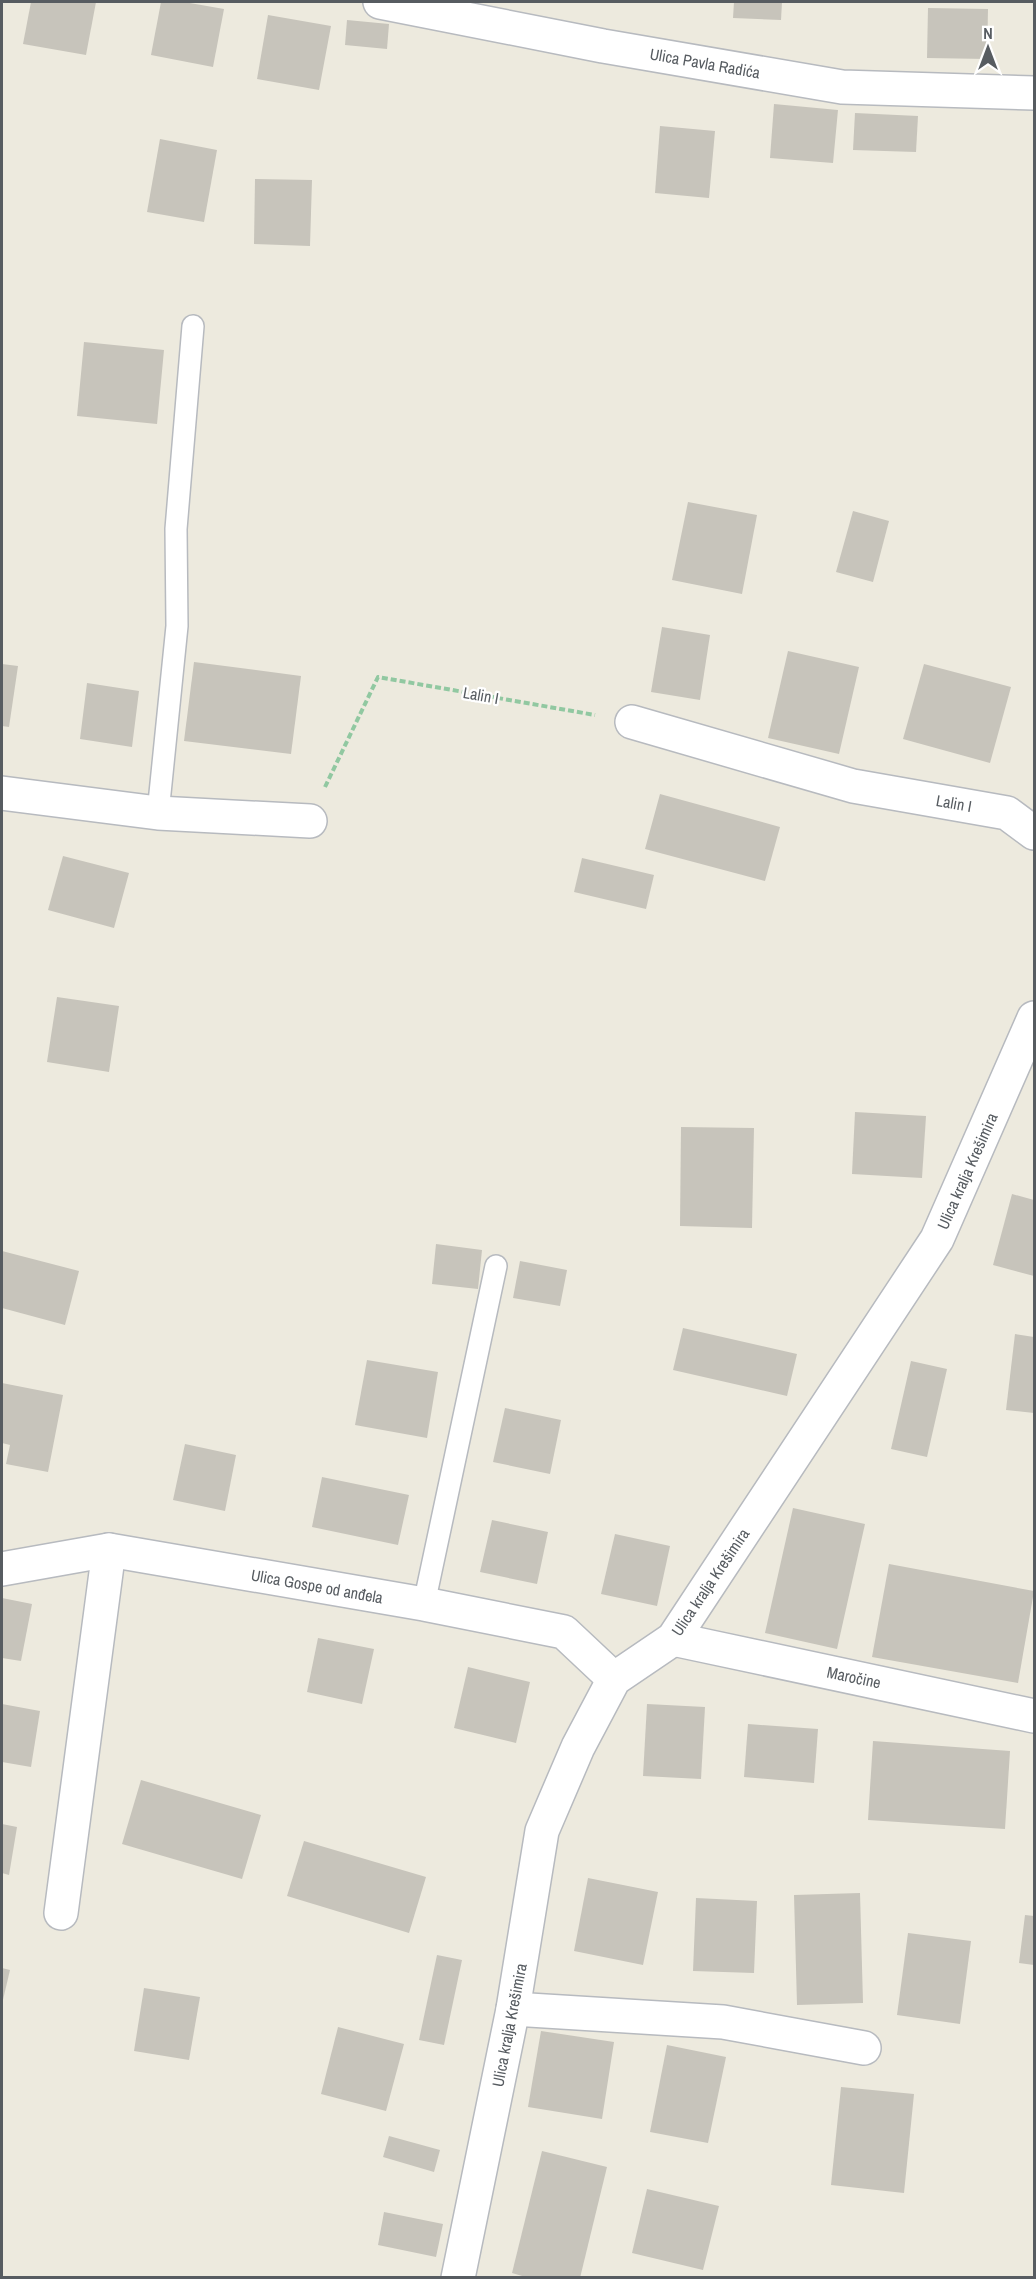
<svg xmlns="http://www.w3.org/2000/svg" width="1036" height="2279" font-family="'Archivo Narrow',sans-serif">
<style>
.building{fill:#c7c4bb}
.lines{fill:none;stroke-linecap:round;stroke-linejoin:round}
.service-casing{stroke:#b7babf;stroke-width:24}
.minor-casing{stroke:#b7babf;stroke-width:36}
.tertiary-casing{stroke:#b7babf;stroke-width:36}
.path{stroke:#91c8a1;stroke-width:4;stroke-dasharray:6 3;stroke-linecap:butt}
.service{stroke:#fff;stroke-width:21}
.minor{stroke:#fff;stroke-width:33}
.tertiary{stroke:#fff;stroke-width:33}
.labels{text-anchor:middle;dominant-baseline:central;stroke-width:4.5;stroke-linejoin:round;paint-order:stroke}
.street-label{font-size:16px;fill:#575c61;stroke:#fff}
</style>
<rect width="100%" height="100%" fill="#edeade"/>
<g class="building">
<polygon points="31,2 96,2 86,55 23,44"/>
<polygon points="161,2 184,2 224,9 213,67 151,55"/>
<polygon points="734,2 782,2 781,20 733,18"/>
<polygon points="928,8 988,9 987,59 927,58"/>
<polygon points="268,15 331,26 319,90 257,79"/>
<polygon points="347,20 389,24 387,49 345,45"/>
<polygon points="774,104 838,110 833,163 770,158"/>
<polygon points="855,113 918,116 916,152 853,150"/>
<polygon points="660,126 715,131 709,198 655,193"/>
<polygon points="160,139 217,150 204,222 147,212"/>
<polygon points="255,179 312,180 310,246 254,244"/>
<polygon points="84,342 164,350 157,424 77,416"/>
<polygon points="688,502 757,515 742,594 672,580"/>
<polygon points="853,511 889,521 873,582 836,572"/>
<polygon points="662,627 710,635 700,700 651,692"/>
<polygon points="788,651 859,667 839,754 768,738"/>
<polygon points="194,662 301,676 291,754 184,741"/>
<polygon points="2,664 18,666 9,727 2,726"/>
<polygon points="924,664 1011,687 990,763 903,739"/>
<polygon points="87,683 139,691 132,747 80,739"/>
<polygon points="660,794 780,827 765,881 645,849"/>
<polygon points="63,856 129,873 114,928 48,910"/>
<polygon points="582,858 654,875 646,909 574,892"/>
<polygon points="57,997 119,1006 109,1072 47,1062"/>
<polygon points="855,1112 926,1116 922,1178 852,1174"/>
<polygon points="681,1127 754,1128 752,1228 680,1226"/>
<polygon points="1012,1194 1034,1200 1034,1276 993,1265"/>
<polygon points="436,1244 482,1250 478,1289 432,1284"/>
<polygon points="2,1251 79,1271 65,1325 2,1308"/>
<polygon points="520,1261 567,1270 560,1306 513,1298"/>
<polygon points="683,1328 797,1354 787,1396 673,1370"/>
<polygon points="1015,1334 1034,1337 1034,1413 1006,1410"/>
<polygon points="367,1360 438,1372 427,1438 355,1425"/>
<polygon points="911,1361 947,1369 927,1457 891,1449"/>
<polygon points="2,1383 63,1395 48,1472 6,1464 10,1445 2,1443"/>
<polygon points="505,1408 561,1420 550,1474 493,1462"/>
<polygon points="185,1444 236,1455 225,1511 173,1500"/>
<polygon points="322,1477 409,1495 398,1545 312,1527"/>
<polygon points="793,1508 865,1524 837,1649 765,1633"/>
<polygon points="492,1520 548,1532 537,1584 480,1572"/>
<polygon points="615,1534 670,1546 657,1606 601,1594"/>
<polygon points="889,1564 1034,1591 1018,1683 872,1657"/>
<polygon points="2,1598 32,1604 21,1661 2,1658"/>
<polygon points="318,1638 374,1649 362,1704 307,1692"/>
<polygon points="468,1667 530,1682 516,1743 454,1728"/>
<polygon points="2,1704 40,1711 31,1767 2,1762"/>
<polygon points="647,1704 705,1707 701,1779 643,1776"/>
<polygon points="748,1724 818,1729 814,1783 744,1777"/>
<polygon points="873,1741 1010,1751 1005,1829 868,1820"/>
<polygon points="141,1780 261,1815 242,1879 122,1844"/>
<polygon points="2,1824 17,1827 9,1875 2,1873"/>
<polygon points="304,1841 426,1877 409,1933 287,1896"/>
<polygon points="588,1878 658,1892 643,1965 574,1951"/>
<polygon points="860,1893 863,2003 797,2005 794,1895"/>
<polygon points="696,1898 757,1901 754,1973 693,1971"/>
<polygon points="1025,1915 1034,1916 1034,1965 1019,1963"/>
<polygon points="908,1933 971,1941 960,2024 897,2015"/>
<polygon points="437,1955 462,1960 444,2045 419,2040"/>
<polygon points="2,1968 10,1970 2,2004"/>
<polygon points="144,1988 200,1997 189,2060 134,2051"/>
<polygon points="338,2027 404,2044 386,2111 321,2094"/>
<polygon points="541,2031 614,2042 602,2119 528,2107"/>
<polygon points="667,2045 726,2057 708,2143 650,2132"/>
<polygon points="841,2087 914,2094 904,2193 831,2185"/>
<polygon points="389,2136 440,2150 434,2172 383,2157"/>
<polygon points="542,2151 607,2167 580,2278 529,2278 512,2273"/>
<polygon points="647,2189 719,2206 703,2270 632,2253"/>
<polygon points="384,2212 443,2224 436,2257 378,2245"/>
</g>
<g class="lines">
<defs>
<g id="service">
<polyline points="158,813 177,626 176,529 193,326"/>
<polyline points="424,1604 496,1266"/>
</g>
<g id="minor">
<polyline points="380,2 603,46 842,87 1034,93"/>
<polyline points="632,722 853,786 1007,813 1034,833"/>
<polyline points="2,793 158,813 310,821"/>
<polyline points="2,1569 109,1550 424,1604 564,1632 614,1679"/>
<polyline points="673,1639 1034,1716"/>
<polyline points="61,1913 109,1550"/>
<polyline points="513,2009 723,2022 864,2048"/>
</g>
<polyline id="tertiary" points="458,2278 513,2009 542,1831 578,1747 614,1679 673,1639 937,1239 1034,1018"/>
</defs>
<use href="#service" class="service-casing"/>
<use href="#minor" class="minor-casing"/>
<use href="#tertiary" class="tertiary-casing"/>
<polyline class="path" points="325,787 378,677 595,715"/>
<use href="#service" class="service"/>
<use href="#minor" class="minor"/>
<use href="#tertiary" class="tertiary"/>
</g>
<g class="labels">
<g class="street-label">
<text transform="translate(705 63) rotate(10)">Ulica Pavla Radića</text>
<text transform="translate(481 695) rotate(10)">Lalin I</text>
<text transform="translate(954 803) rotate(10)">Lalin I</text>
<text transform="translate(967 1171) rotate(-66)">Ulica kralja Krešimira</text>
<text transform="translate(710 1582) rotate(-56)">Ulica kralja Krešimira</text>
<text transform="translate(317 1586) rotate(10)">Ulica Gospe od anđela</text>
<text transform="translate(854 1677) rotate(12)">Maročine</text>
<text transform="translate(509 2025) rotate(-79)">Ulica kralja Krešimira</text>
</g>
</g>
<rect width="1036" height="2279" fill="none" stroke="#575c61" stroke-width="6"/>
<g transform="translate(988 48)" stroke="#ffffff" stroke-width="4.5" paint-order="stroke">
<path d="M0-4.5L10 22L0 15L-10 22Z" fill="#575c61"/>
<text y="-9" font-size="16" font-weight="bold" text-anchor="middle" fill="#575c61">N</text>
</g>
</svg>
